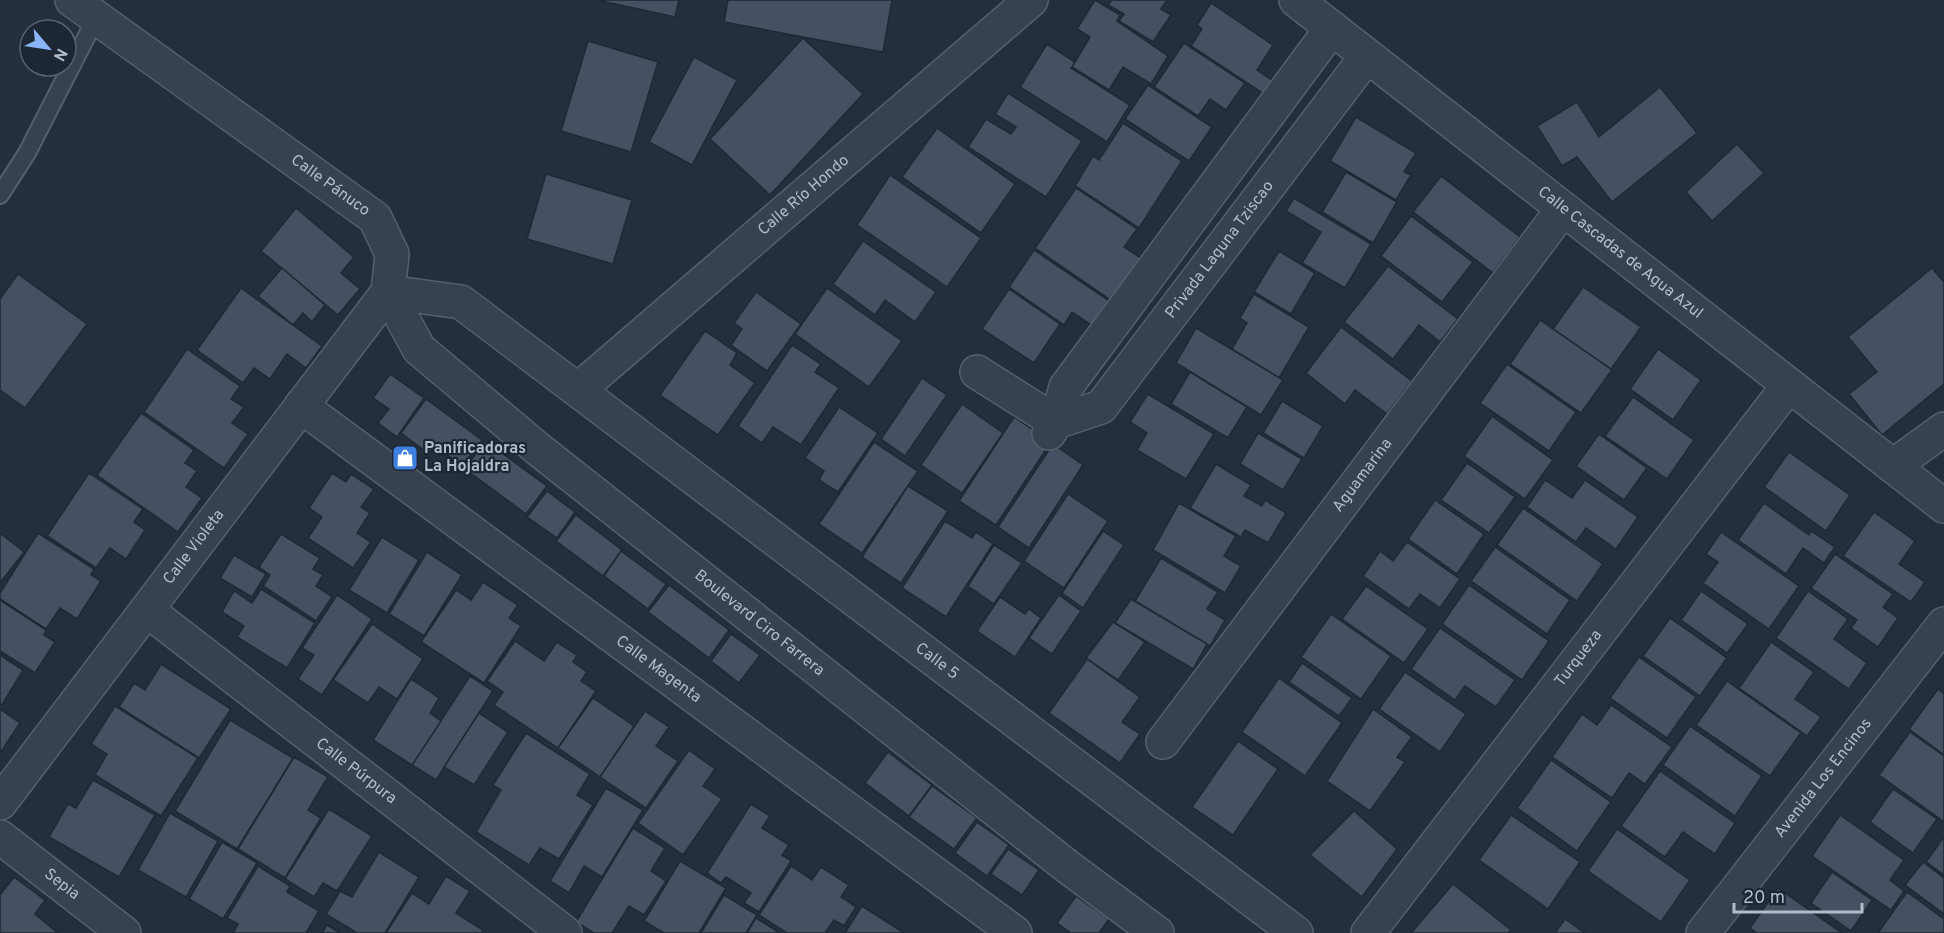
<svg xmlns="http://www.w3.org/2000/svg" width="1944" height="933" font-family="Overpass,sans-serif">
<style>
.building{fill:#455162;stroke:#1f2835;stroke-width:1.5}
.lines{fill:none;stroke-linecap:round;stroke-linejoin:round}
.lane-casing{stroke:#565f6c;stroke-width:20}
.street-casing{stroke:#565f6c;stroke-width:36}
.lane{stroke:#38414e;stroke-width:16}
.street{stroke:#38414e;stroke-width:33}
.labels{text-anchor:middle;dominant-baseline:central;stroke-width:4.5;stroke-linejoin:round;paint-order:stroke}
.street-label{font-size:16px;fill:#b4bcc9;stroke:#1d2633}
.poi-label{font-size:16px;font-weight:bold;fill:#b4bcc9;stroke:#1d2633;text-anchor:start}
</style>
<rect width="100%" height="100%" fill="#242f3e"/>
<g class="building">
<polygon points="597,0 679,0 675,17"/>
<polygon points="728,0 892,0 883,52 724,22"/>
<polygon points="1095,0 1120,15 1117,21 1168,56 1151,84 1123,67 1109,90 1072,67 1090,37 1077,29"/>
<polygon points="1112,0 1167,0 1161,9 1171,15 1153,42 1119,21 1124,14 1108,5"/>
<polygon points="1211,3 1273,45 1257,70 1278,84 1270,98 1191,46 1202,29 1197,25"/>
<polygon points="803,38 863,94 770,195 710,139"/>
<polygon points="588,41 658,62 631,152 561,131"/>
<polygon points="1184,43 1245,83 1226,110 1210,99 1198,116 1154,87"/>
<polygon points="1047,44 1075,62 1071,68 1130,105 1107,142 1020,87"/>
<polygon points="694,57 737,80 692,165 649,142"/>
<polygon points="1148,85 1212,127 1189,161 1125,119"/>
<polygon points="1660,87 1697,133 1612,202 1577,157 1562,166 1537,126 1577,102 1599,137"/>
<polygon points="1008,93 1082,141 1046,197 968,147 986,119 1011,134 1016,127 995,114"/>
<polygon points="1356,117 1416,153 1404,172 1411,175 1396,200 1330,161"/>
<polygon points="1123,123 1182,161 1139,228 1075,186 1093,156 1099,160"/>
<polygon points="937,128 1015,184 981,233 902,177"/>
<polygon points="1737,144 1764,173 1712,221 1686,192"/>
<polygon points="1346,172 1397,202 1373,243 1322,212"/>
<polygon points="546,174 632,200 613,264 527,239"/>
<polygon points="890,175 981,238 947,287 857,225"/>
<polygon points="1441,176 1520,237 1493,273 1413,212"/>
<polygon points="1076,188 1137,229 1124,247 1144,260 1115,303 1035,248"/>
<polygon points="1294,198 1371,244 1345,288 1302,263 1321,232 1286,211"/>
<polygon points="296,208 354,257 341,273 360,289 338,315 261,251"/>
<polygon points="1411,216 1473,262 1442,302 1381,256"/>
<polygon points="863,241 936,292 915,322 885,300 875,315 833,284"/>
<polygon points="1034,250 1112,303 1096,328 1072,312 1064,325 1009,287"/>
<polygon points="1279,251 1315,273 1291,314 1254,292"/>
<polygon points="1388,266 1458,319 1440,342 1419,325 1393,359 1344,322"/>
<polygon points="282,268 325,305 312,322 303,313 293,325 258,296"/>
<polygon points="1932,268 1944,282 1944,384 1882,435 1849,394 1877,372 1848,337"/>
<polygon points="18,274 87,324 25,408 0,390 0,299"/>
<polygon points="1583,287 1641,327 1611,369 1553,329"/>
<polygon points="241,288 322,346 306,368 287,354 270,379 254,368 243,383 197,350"/>
<polygon points="827,288 902,341 869,387 795,334"/>
<polygon points="1009,289 1060,324 1034,363 982,329"/>
<polygon points="756,292 801,324 767,371 731,345 742,329 734,323"/>
<polygon points="1254,294 1309,327 1279,378 1232,349 1247,323 1240,318"/>
<polygon points="1540,320 1612,370 1581,413 1510,364"/>
<polygon points="1341,327 1412,381 1387,414 1355,390 1345,404 1306,373"/>
<polygon points="1196,328 1283,380 1261,415 1176,363"/>
<polygon points="705,331 737,353 730,365 755,383 718,435 660,395"/>
<polygon points="792,345 821,364 815,372 839,388 801,445 773,427 762,443 738,426"/>
<polygon points="187,349 240,386 231,399 244,407 232,423 248,434 224,468 144,412"/>
<polygon points="1658,349 1701,380 1673,420 1630,389"/>
<polygon points="1507,364 1576,412 1549,451 1480,403"/>
<polygon points="1190,372 1247,407 1228,438 1171,404"/>
<polygon points="390,374 424,398 397,437 378,423 389,409 373,398"/>
<polygon points="922,378 947,395 905,456 881,439"/>
<polygon points="1148,394 1214,434 1186,479 1137,450 1147,433 1130,422"/>
<polygon points="1633,397 1694,440 1667,479 1605,436"/>
<polygon points="426,399 482,440 462,466 435,446 429,454 401,433"/>
<polygon points="1282,401 1323,426 1304,458 1263,433"/>
<polygon points="962,404 1003,433 962,493 921,465"/>
<polygon points="839,407 878,433 838,492 819,480 824,471 805,458"/>
<polygon points="141,413 194,450 185,463 197,471 186,487 202,498 178,532 97,475"/>
<polygon points="1492,416 1553,460 1525,499 1464,456"/>
<polygon points="1014,417 1051,442 996,525 959,501"/>
<polygon points="1258,433 1302,459 1283,490 1240,464"/>
<polygon points="1599,434 1647,468 1624,500 1576,466"/>
<polygon points="485,441 547,486 526,514 465,469"/>
<polygon points="874,442 918,471 862,553 819,524"/>
<polygon points="1053,444 1083,465 1029,548 998,527"/>
<polygon points="1789,452 1850,495 1826,531 1764,487"/>
<polygon points="1467,463 1515,497 1489,533 1441,500"/>
<polygon points="1216,464 1251,485 1244,496 1262,506 1265,500 1286,513 1268,543 1245,530 1241,537 1190,508"/>
<polygon points="89,473 143,509 134,522 145,530 126,559 110,548 96,568 47,536"/>
<polygon points="332,473 346,482 351,474 374,489 361,507 370,513 357,533 371,542 353,568 308,538 322,517 309,508"/>
<polygon points="1545,480 1572,498 1585,480 1638,517 1616,549 1586,528 1576,542 1527,507"/>
<polygon points="908,486 948,511 901,583 862,557"/>
<polygon points="547,491 575,512 557,538 527,517"/>
<polygon points="1068,494 1108,521 1064,588 1024,561"/>
<polygon points="1435,500 1484,534 1457,574 1408,539"/>
<polygon points="1179,503 1236,536 1224,556 1241,566 1225,593 1153,550"/>
<polygon points="1764,503 1809,535 1811,531 1835,547 1824,563 1803,548 1786,574 1738,540"/>
<polygon points="1523,508 1603,564 1577,601 1497,545"/>
<polygon points="1874,512 1915,541 1899,564 1925,582 1911,602 1843,556"/>
<polygon points="576,515 622,550 603,576 556,541"/>
<polygon points="945,521 972,538 976,532 993,544 946,617 902,588"/>
<polygon points="1103,531 1124,545 1083,608 1062,593"/>
<polygon points="1721,532 1799,586 1769,629 1703,583 1718,562 1706,554"/>
<polygon points="0,533 24,552 0,583"/>
<polygon points="38,533 94,569 91,575 101,581 77,619 60,608 46,629 0,599 0,593"/>
<polygon points="281,534 320,558 313,569 323,575 316,586 332,597 316,621 263,586 270,575 259,567"/>
<polygon points="382,537 419,560 387,613 349,590"/>
<polygon points="1407,542 1460,579 1440,608 1420,594 1409,609 1363,576 1380,551 1393,561"/>
<polygon points="994,545 1022,563 994,604 968,586"/>
<polygon points="1495,547 1570,600 1547,634 1471,581"/>
<polygon points="621,551 666,584 648,609 604,576"/>
<polygon points="427,552 462,575 424,636 389,614"/>
<polygon points="1835,554 1893,594 1883,607 1898,618 1878,647 1851,628 1857,620 1811,588"/>
<polygon points="234,555 266,574 252,597 220,578"/>
<polygon points="1161,558 1218,592 1207,609 1225,620 1210,646 1135,601"/>
<polygon points="483,582 518,605 509,618 521,626 484,683 421,642 456,590 471,600"/>
<polygon points="669,585 729,630 709,658 648,612"/>
<polygon points="1469,585 1549,641 1522,680 1442,624"/>
<polygon points="1366,586 1428,629 1404,663 1342,619"/>
<polygon points="261,589 315,623 287,668 237,637 244,626 222,612 234,591 252,603"/>
<polygon points="1701,591 1748,624 1727,653 1681,620"/>
<polygon points="1808,591 1848,619 1834,639 1867,663 1849,689 1776,638"/>
<polygon points="337,595 372,619 322,695 298,679 314,655 302,648"/>
<polygon points="1059,595 1081,611 1052,654 1029,638"/>
<polygon points="1000,597 1025,614 1029,609 1041,618 1015,657 977,631"/>
<polygon points="1131,599 1207,644 1193,669 1115,623"/>
<polygon points="0,600 46,630 44,635 55,642 35,673 0,651"/>
<polygon points="1331,614 1391,656 1361,699 1301,657"/>
<polygon points="1670,618 1727,658 1700,696 1643,656"/>
<polygon points="1113,622 1145,642 1118,680 1086,658"/>
<polygon points="372,624 423,659 397,699 379,687 368,703 333,680"/>
<polygon points="1440,628 1515,680 1496,707 1465,686 1455,700 1411,669"/>
<polygon points="731,634 760,655 739,683 711,661"/>
<polygon points="515,641 544,661 557,642 577,655 573,662 587,672 581,681 596,691 558,748 494,705 503,692 487,681"/>
<polygon points="1771,642 1814,672 1795,699 1821,717 1807,736 1739,688"/>
<polygon points="0,655 23,670 2,705 0,704"/>
<polygon points="1639,657 1696,697 1667,738 1610,698"/>
<polygon points="1087,659 1140,697 1122,722 1140,734 1120,763 1049,713"/>
<polygon points="1302,663 1352,698 1339,716 1289,682"/>
<polygon points="161,664 231,709 199,758 119,707 134,683 145,690"/>
<polygon points="1405,672 1466,714 1440,752 1379,709"/>
<polygon points="470,676 493,691 436,780 412,765"/>
<polygon points="1279,678 1342,723 1305,776 1242,732"/>
<polygon points="411,679 439,698 430,713 441,721 412,765 373,740"/>
<polygon points="1727,681 1801,733 1770,776 1696,725"/>
<polygon points="1938,689 1944,694 1944,755 1909,729"/>
<polygon points="593,698 634,726 600,777 558,748"/>
<polygon points="1611,705 1672,747 1645,784 1629,773 1612,798 1552,757 1582,714 1597,725"/>
<polygon points="115,706 198,758 161,816 95,775 107,754 91,744"/>
<polygon points="0,709 20,723 0,753"/>
<polygon points="1373,709 1412,737 1397,757 1405,762 1370,811 1327,781"/>
<polygon points="645,711 669,727 656,746 678,761 646,808 600,777"/>
<polygon points="479,713 508,732 474,785 444,767"/>
<polygon points="230,720 293,758 237,849 175,811"/>
<polygon points="1690,726 1762,776 1735,816 1663,765"/>
<polygon points="1910,732 1944,756 1944,822 1879,775"/>
<polygon points="526,733 590,774 577,795 593,805 559,859 540,848 529,865 476,832 501,790 493,785"/>
<polygon points="1238,741 1278,769 1233,835 1192,807"/>
<polygon points="689,750 715,769 703,786 722,799 683,855 638,823"/>
<polygon points="888,752 932,785 909,816 865,783"/>
<polygon points="294,757 328,777 308,810 321,818 285,878 238,849"/>
<polygon points="1551,760 1611,802 1577,851 1517,808"/>
<polygon points="1660,771 1735,823 1715,854 1683,832 1665,857 1621,826"/>
<polygon points="93,780 155,815 119,877 49,837 68,804 76,808"/>
<polygon points="932,786 977,818 954,849 909,817"/>
<polygon points="606,788 643,810 602,877 584,866 569,893 550,881"/>
<polygon points="1893,789 1937,819 1913,853 1870,822"/>
<polygon points="751,804 770,816 762,828 789,845 782,855 791,861 759,912 744,903 751,893 726,877 721,883 707,873"/>
<polygon points="329,809 372,836 337,891 323,883 314,897 285,879"/>
<polygon points="1354,811 1397,849 1362,897 1310,855"/>
<polygon points="170,813 218,841 186,897 138,870"/>
<polygon points="1511,815 1580,862 1548,909 1479,860"/>
<polygon points="1840,815 1904,860 1890,880 1904,891 1891,910 1812,856"/>
<polygon points="977,822 1009,845 987,876 955,853"/>
<polygon points="633,828 665,848 651,871 666,881 644,915 629,906 612,933 594,933 576,922"/>
<polygon points="1617,829 1690,880 1661,922 1588,871"/>
<polygon points="1944,837 1944,875 1926,862"/>
<polygon points="222,842 257,863 223,919 189,899"/>
<polygon points="1008,849 1039,870 1022,895 991,874"/>
<polygon points="379,852 419,877 385,933 357,933 326,914 340,891 352,897"/>
<polygon points="680,861 726,888 699,933 664,933 644,921"/>
<polygon points="1923,862 1944,878 1944,914 1905,885"/>
<polygon points="258,866 290,886 287,892 319,911 306,933 233,933 238,924 227,918"/>
<polygon points="791,866 812,880 821,867 849,885 841,897 856,907 844,926 834,920 825,933 787,933 759,915"/>
<polygon points="1832,872 1872,900 1851,931 1811,903"/>
<polygon points="446,876 470,891 456,913 483,930 481,933 386,933 412,893 429,904"/>
<polygon points="14,877 45,900 35,914 58,933 0,933 0,895"/>
<polygon points="1453,884 1511,930 1508,933 1411,933"/>
<polygon points="1778,888 1842,933 1757,933 1750,928"/>
<polygon points="1907,892 1944,919 1944,933 1878,933"/>
<polygon points="724,895 757,915 746,933 701,933"/>
<polygon points="1076,896 1109,919 1099,933 1071,933 1057,923"/>
<polygon points="862,906 904,933 845,933"/>
<polygon points="756,918 780,933 747,933"/>
<polygon points="1565,919 1585,933 1555,933"/>
<polygon points="327,925 340,933 322,933"/>
</g>
<g class="lines">
<defs>
<polyline id="lane" points="0,195 27,153 96,18"/>
<g id="street">
<path id="s1" d="M 72,0 L 375,218 L 392,254 L 388,292"/>
<path id="s2" d="M 1296,0 L 1944,506"/>
<path id="s3" d="M 388,292 L 461,302 L 1296,933"/>
<path id="s4" d="M 388,292 L 419,349 L 538,449 L 1068,867 L 1157,933"/>
<path id="s5" d="M 977,372 L 1056,422 L 1101,407 L 1367,56"/>
<path id="s6" d="M 578,390 L 1031,0"/>
<path id="s7" d="M 301,406 L 1015,933"/>
<polyline points="1049,433 1056,422 1066,387 1332,28"/>
<polyline points="1893,466 1944,429"/>
<path id="s8" d="M 147,610 L 565,933"/>
<path id="s9" d="M 1163,742 L 1563,209"/>
<path id="s10" d="M 0,803 L 388,292"/>
<path id="s11" d="M 0,837 L 124,933"/>
<path id="s12" d="M 1368,933 L 1789,385"/>
<path id="s13" d="M 1703,933 L 1944,624"/>
</g>
</defs>
<use href="#lane" class="lane-casing"/>
<use href="#street" class="street-casing"/>
<use href="#lane" class="lane"/>
<use href="#street" class="street"/>
</g>
<defs>
<symbol id="shop-square" viewBox="-11 -11 22 22"><rect x="-9" y="-9" width="18" height="18" rx="4" fill="#3f7fe0" stroke="#1d2633"/><path d="M-5-2.5h2.3a2.7 3.5 0 0 1 5.4 0H5L5.5 6h-11ZM-1.5-2.5h3a1.5 2.3 0 0 0-3 0Z" fill="#fff"/></symbol>
</defs>
<g fill-rule="evenodd">
<use href="#shop-square" x="390" y="443" width="30" height="30"/>
</g>
<g class="labels">
<g class="street-label">
<text stroke="none"><textPath href="#s1" startOffset="318">Calle Pánuco</textPath></text>
<text stroke="none"><textPath href="#s6" startOffset="298">Calle Río Hondo</textPath></text>
<text stroke="none"><textPath href="#s5" startOffset="338">Privada Laguna Tziscao</textPath></text>
<text stroke="none"><textPath href="#s2" startOffset="411">Calle Cascadas de Agua Azul</textPath></text>
<text stroke="none"><textPath href="#s9" startOffset="333">Aguamarina</textPath></text>
<text stroke="none"><textPath href="#s10" startOffset="321">Calle Violeta</textPath></text>
<text stroke="none"><textPath href="#s4" startOffset="502">Boulevard Ciro Farrera</textPath></text>
<text stroke="none"><textPath href="#s12" startOffset="346">Turqueza</textPath></text>
<text stroke="none"><textPath href="#s3" startOffset="670">Calle 5</textPath></text>
<text stroke="none"><textPath href="#s7" startOffset="444">Calle Magenta</textPath></text>
<text stroke="none"><textPath href="#s8" startOffset="264">Calle Púrpura</textPath></text>
<text stroke="none"><textPath href="#s13" startOffset="196">Avenida Los Encinos</textPath></text>
<text stroke="none"><textPath href="#s11" startOffset="78">Sepia</textPath></text>
</g>
<g class="poi-label">
<text x="424" y="449">Panificadoras<tspan x="424" dy="18">La Hojaldra</tspan></text>
</g>
</g>
<g transform="translate(48 48) rotate(119)"><circle r="28" fill="#1d2633" stroke="#59626f" stroke-width="1.5"/>
<path d="M0-4.5L10 22L0 15L-10 22Z" fill="#8ab4f8"/>
<text y="-9" font-size="16" font-weight="bold" text-anchor="middle" fill="#b4bcc9">N</text>
</g>
<path d="M1734 903v9h128v-9" fill="none" stroke="#b4bcc9" stroke-width="3"/>
<text x="1743" y="903" font-size="18" fill="#b4bcc9" stroke="#1d2633" stroke-width="4.5" paint-order="stroke">20 m</text>
</svg>
